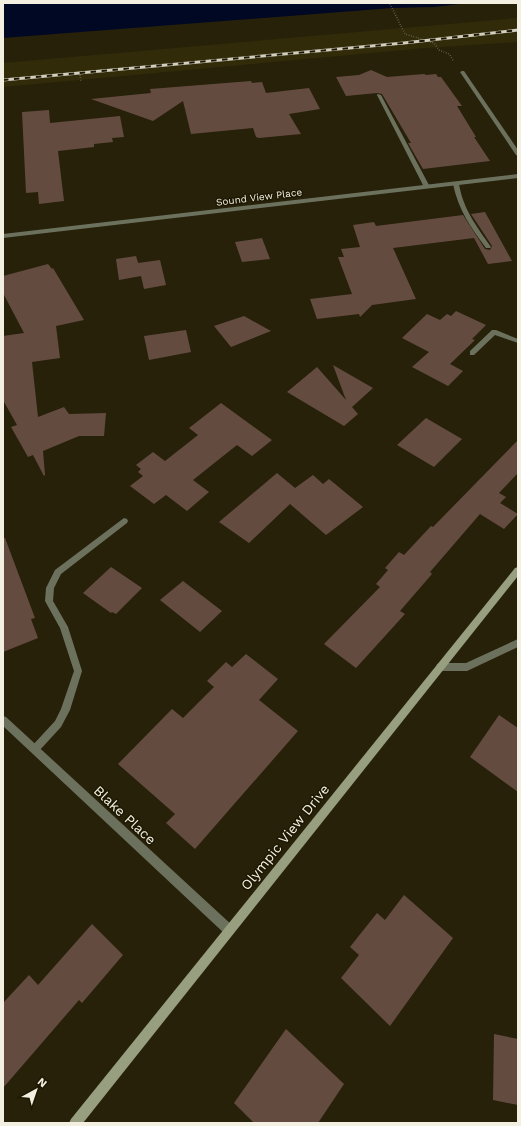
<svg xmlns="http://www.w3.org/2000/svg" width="521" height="1126" font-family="'Work Sans',sans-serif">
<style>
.built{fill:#322b0a}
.water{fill:#000824}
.building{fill:#644b40}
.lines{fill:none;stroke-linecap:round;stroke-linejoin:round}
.path{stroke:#8f8b78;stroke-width:1.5;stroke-dasharray:0.5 2;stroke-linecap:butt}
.lane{fill:#6c715e;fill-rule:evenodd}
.street{fill:#6c715e;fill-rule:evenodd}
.secondary{fill:#979f80;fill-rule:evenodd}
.rail-casing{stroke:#d3cfc0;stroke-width:3}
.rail{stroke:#1d1802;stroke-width:2;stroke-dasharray:5.5;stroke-linecap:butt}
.labels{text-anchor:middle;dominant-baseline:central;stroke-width:3;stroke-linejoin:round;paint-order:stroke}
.far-street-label{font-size:10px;fill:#f3f0e2;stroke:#1d1802}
.near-street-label{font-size:14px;fill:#f3f0e2;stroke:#1d1802}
</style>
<rect width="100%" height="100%" fill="#272109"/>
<polygon class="built" points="518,18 518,42 426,48 3,87 3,63"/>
<polygon class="water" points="3,3 468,3 434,7 392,8 3,38"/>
<g class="building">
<polygon points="371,70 387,77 424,74 426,75 436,74 438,77 441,77 462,106 457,106 476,137 474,137 490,161 423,169 408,143 411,143 382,94 377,93 346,96 336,77 359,75"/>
<polygon points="251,81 252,83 262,82 266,93 309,88 320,109 289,114 301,134 259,138 256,137 253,128 191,134 183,101 153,121 91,99 151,93 150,89"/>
<polygon points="49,110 50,123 120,116 124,137 112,138 113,142 94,144 94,147 58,151 64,201 39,204 38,192 26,193 22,112"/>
<polygon points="485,212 512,261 488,264 474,238 393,248 416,299 372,305 360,317 359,314 317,319 310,299 352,294 338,257 344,257 341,249 360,247 353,225 374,222 376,226 463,215 485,249 490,250 492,246 471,214"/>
<polygon points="262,238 270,259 242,262 235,242"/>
<polygon points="136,256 140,269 138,263 160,260 166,285 144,289 141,276 119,280 116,259"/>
<polygon points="48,264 52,269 53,268 84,320 56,326 60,358 32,362 38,417 64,407 69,414 106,413 104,436 79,436 43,451 45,475 44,476 33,455 28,457 11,427 17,425 3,400 3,336 24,333 3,293 3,276"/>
<polygon points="456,311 486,325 472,339 475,340 450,364 463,371 448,386 412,367 429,352 402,338 427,314 440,320 447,314 451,316"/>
<polygon points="244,316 271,331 231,347 214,326"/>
<polygon points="186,330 191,352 149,360 144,336"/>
<polygon points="333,365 373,388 352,407 358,414 344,426 287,392 317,367 346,400"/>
<polygon points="221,403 272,440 252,456 237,445 193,480 209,492 187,511 166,495 154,504 130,486 143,476 138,472 141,469 136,465 153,452 165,461 198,435 189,428"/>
<polygon points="426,418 462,439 434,467 397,445"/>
<polygon points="518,440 518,473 499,493 506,497 500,503 518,514 504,529 480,514 430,572 432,574 400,611 405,614 356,668 324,644 380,587 376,584 388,570 385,568 399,552 404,555 431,526 433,527"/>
<polygon points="277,473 295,488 313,475 323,484 329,479 363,507 326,535 290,504 249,543 219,522"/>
<polygon points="3,538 5,538 35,618 31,619 38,638 3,652"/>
<polygon points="111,567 142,588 116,614 112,612 111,613 83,593"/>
<polygon points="183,581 222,611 200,632 160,600"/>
<polygon points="246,654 278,679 259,700 298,731 195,849 166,823 175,814 118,764 172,709 183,718 214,687 207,681 226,662 232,667"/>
<polygon points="499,715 518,728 518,792 470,757"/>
<polygon points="404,895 453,938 390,1026 341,978 359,955 350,947 377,913 385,920"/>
<polygon points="92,924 123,955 82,1003 79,1000 3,1088 3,1003 29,975 38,985"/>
<polygon points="286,1029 344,1084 318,1123 254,1123 234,1103"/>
<polygon points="494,1034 518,1039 518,1105 493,1100"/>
</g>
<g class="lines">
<g class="path">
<polyline points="390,4 405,34 434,43 439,50 449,54 453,60"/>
<polyline points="80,75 81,82"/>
</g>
<g class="lane">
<polygon points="377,94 381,95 430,187 429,188 424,187 377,95"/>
<path d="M 456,182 L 459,184 C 463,209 477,227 491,247 L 490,248 L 486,248 C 471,228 458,209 453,184 Z"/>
<polygon points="492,330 496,330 518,339 518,343 495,335 474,355 470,355 470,351"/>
<polygon points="124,518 127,519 128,521 127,523 61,574 54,588 53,601 68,627 82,671 70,710 61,727 38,752 35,753 32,752 30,749 32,746 55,721 61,709 74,671 60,628 45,601 46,588 55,570"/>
<polygon points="518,639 518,647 467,671 440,671 437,670 436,667 437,664 440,663 466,663"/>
</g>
<g class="street">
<polygon points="462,71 464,71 518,150 518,156 516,155 460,72"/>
<polygon points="518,174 518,178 3,238 3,234"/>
<polygon points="3,716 6,717 233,926 234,930 233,934 229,935 225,934 3,726"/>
</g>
<polygon class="secondary" points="518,567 518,576 83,1123 69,1123 71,1119 515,568"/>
<defs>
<polyline id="rail" points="3,80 404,43 518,30"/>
</defs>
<use href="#rail" class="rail-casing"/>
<use href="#rail" class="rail"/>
</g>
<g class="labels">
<g class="far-street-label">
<text transform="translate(259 197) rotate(-7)">Sound View Place</text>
</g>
<g class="near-street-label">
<text transform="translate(125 815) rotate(43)">Blake Place</text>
<text transform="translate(285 837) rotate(-51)">Olympic View Drive</text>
</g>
</g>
<rect width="521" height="1126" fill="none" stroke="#f3f0e2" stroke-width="8"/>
<g transform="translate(36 1090) rotate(40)" stroke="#1d1802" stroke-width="3" paint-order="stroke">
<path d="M0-3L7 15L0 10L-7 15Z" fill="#f3f0e2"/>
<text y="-6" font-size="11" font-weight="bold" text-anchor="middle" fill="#f3f0e2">N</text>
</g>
</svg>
